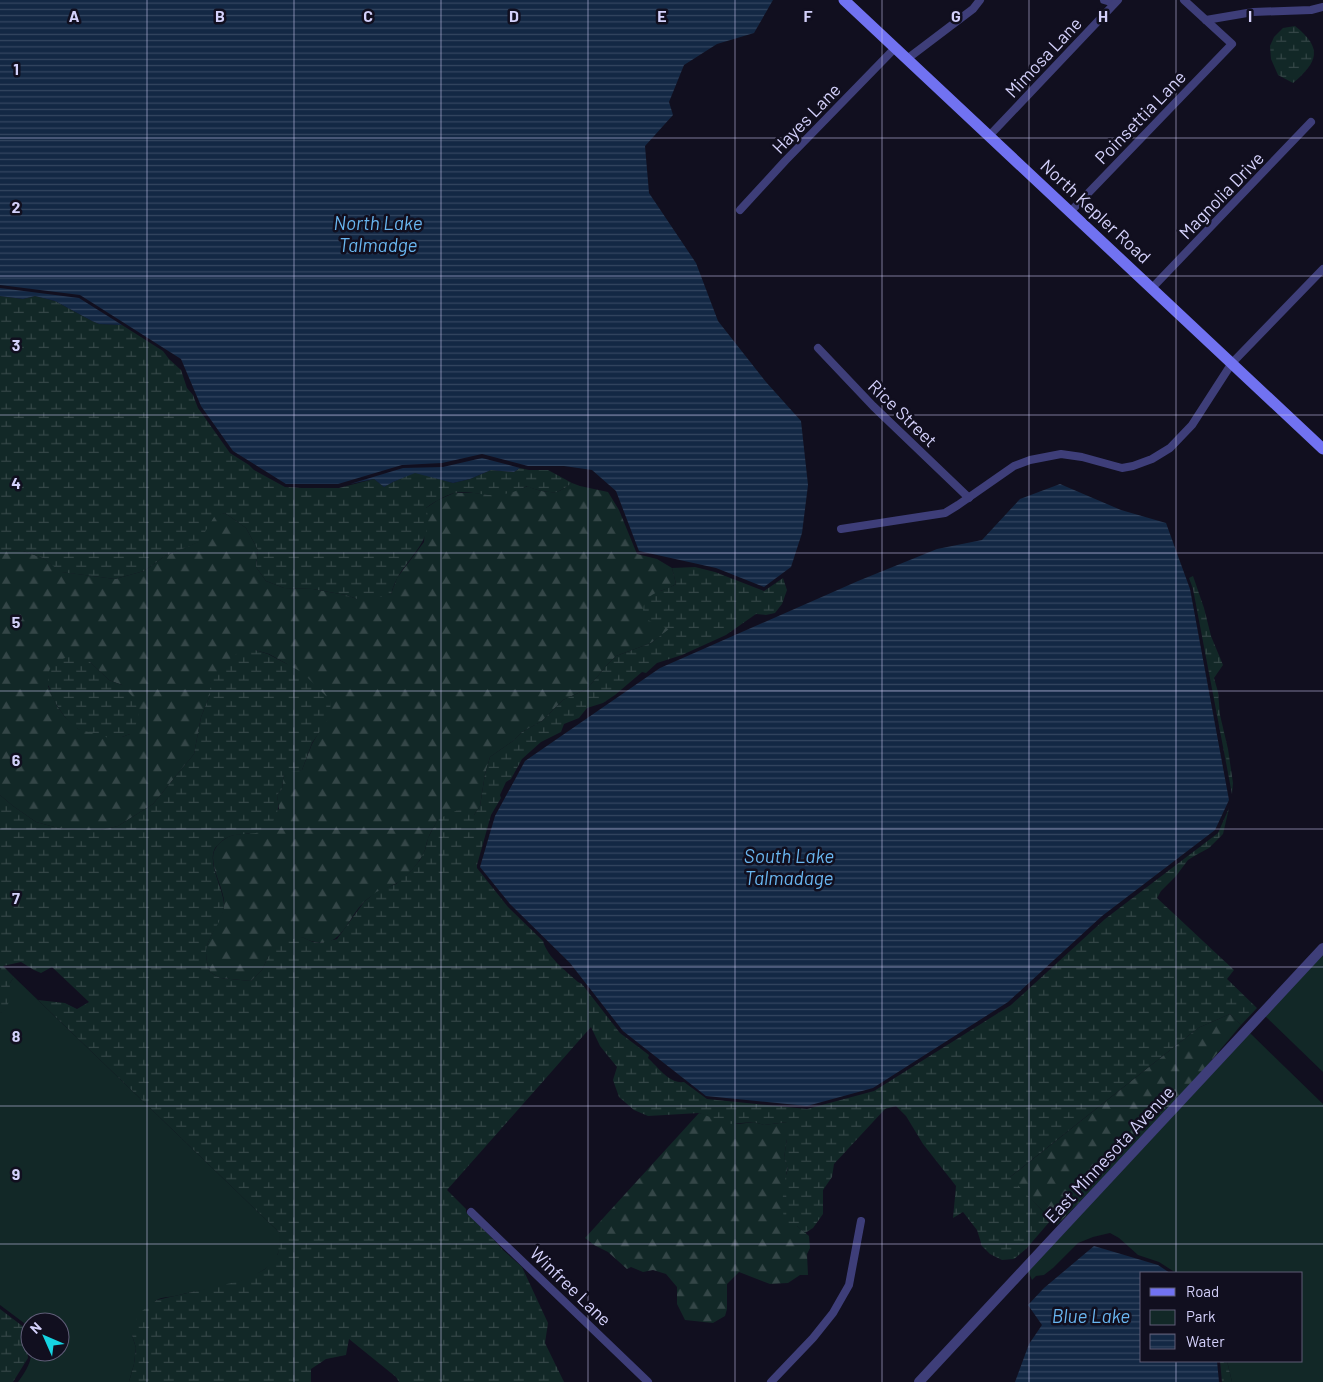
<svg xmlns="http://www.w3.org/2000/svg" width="1323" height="1382" font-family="Barlow,sans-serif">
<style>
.green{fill:#122827}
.forest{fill:url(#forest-firs);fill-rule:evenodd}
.wetland{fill:url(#wetland-marsh)}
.water{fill:url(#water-rules)}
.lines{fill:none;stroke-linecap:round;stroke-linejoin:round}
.minor{stroke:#3e3e79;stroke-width:8}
.tertiary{stroke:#3e3e79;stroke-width:10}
.secondary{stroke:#7172f1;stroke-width:11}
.grid{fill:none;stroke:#d4d1fb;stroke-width:1;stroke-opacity:0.55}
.labels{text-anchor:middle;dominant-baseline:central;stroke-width:5;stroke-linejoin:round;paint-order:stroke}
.street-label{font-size:18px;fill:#d4d1fb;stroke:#110f1f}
.water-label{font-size:19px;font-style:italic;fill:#69b6f0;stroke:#110f1f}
.grid-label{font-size:16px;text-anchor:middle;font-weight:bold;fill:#d4d1fb;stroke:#110f1f;stroke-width:5;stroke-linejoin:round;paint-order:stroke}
</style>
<defs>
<pattern id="forest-firs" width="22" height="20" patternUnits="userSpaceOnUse" patternTransform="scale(1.25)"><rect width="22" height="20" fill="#122827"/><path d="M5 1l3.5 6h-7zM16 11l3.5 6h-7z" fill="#344647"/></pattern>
<pattern id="wetland-marsh" width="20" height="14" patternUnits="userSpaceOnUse" patternTransform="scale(1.25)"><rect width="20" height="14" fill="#122827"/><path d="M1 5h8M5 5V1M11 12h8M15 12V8" fill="none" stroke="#344647"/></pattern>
<pattern id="water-rules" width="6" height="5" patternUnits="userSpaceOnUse" patternTransform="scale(1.25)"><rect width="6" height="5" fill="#132844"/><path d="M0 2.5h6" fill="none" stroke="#344660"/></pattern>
</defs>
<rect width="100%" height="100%" fill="#110f1f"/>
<g class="green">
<polygon points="1323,954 1323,1072 1265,1016"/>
<path d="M 14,977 L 280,1233 C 280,1240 280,1250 277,1256 C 257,1287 207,1287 175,1296 C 170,1297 161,1297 157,1300 C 152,1303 136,1329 132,1335 L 136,1348 L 134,1364 L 129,1382 L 18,1382 C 24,1374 32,1362 31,1352 L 60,1352 L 60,1322 L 30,1322 L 30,1341 L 28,1326 L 0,1305 L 0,1013 L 4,1011 L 10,983 Z"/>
<polygon points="1250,1033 1323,1104 1323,1382 1232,1382 1227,1361 1302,1361 1302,1273 1176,1273 1159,1262 1138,1255 1119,1238 1110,1233 1093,1237 1078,1243 1053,1268 1044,1275 1036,1276 1032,1280 1028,1271"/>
</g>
<g class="forest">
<path d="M 572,483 L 580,486 L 608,492 L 619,510 L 637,554 L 657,559 L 672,568 L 676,584 L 669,588 L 660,591 L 670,629 L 651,643 L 616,656 L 607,665 L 587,689 L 563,700 L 542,721 L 522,732 L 513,741 L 490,757 L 485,774 L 480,806 L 474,815 L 438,819 C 435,826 430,832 428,839 C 426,843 426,847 425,850 C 421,861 406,879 395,884 C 384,890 375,892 365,901 C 344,921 341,957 302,937 L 268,957 L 262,970 L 251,981 L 220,978 L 210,972 C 208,966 206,960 206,953 C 205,942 221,921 224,907 C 227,890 203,860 218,845 C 229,834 235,834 249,834 L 279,809 L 277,795 L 282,789 L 284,772 L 302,770 L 312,744 L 319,732 L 287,664 L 269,654 L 255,650 L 210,683 L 210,695 L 201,717 L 194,754 L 153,804 L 118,826 L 101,830 L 78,830 L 58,828 L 36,822 L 13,806 L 0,795 L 0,550 L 23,551 L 43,558 L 62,572 L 115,579 L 144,571 L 165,556 L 198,542 L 214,516 L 225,513 L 246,528 L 258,550 L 256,567 L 266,581 L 284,588 L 313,589 L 329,592 L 346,595 L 357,599 L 391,594 L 397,578 L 424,542 L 426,508 L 438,500 L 454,493 L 475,493 L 491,495 L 523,488 L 528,486 C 535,490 548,493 557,492 C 562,490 567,486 572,483 ZM 90,662 L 109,680 L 122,685 L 130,734 L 122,737 L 78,729 L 65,717 L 57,706 L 48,686 Z"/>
<polygon points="1230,1014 1241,1025 1200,1074 1098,1183 1057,1225 1009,1178 1198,1028"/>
<polygon points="699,1113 738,1124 754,1122 764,1125 787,1122 787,1139 784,1158 788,1167 786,1174 797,1226 809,1236 810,1248 807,1254 808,1275 800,1275 788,1283 770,1284 739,1272 727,1284 727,1309 725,1316 713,1323 685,1320 677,1304 677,1287 666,1274 653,1270 643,1272 631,1267 627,1269 608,1252 594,1245 585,1238"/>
</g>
<g class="wetland">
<path d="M 1295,26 C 1323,48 1318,62 1293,83 L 1278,75 L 1271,59 L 1270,46 L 1274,37 L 1283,28 Z"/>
<path d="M 0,296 L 23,299 L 35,296 L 55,301 L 92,321 L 99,324 L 122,325 L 163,351 L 169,359 L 181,370 L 187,388 L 193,395 L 198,408 L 230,453 L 249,465 L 254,470 L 285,487 L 302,488 L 339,488 L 374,479 L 384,487 L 393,482 L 415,472 L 453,483 L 470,479 L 491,470 L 514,472 L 520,468 L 529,470 L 548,470 L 572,483 C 567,486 562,490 557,492 C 548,493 535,490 527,486 C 516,492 502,496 489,495 C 478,494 465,491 454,493 C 444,496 434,502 426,508 C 435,536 413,553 399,575 C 395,581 393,588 391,594 L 371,599 L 357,599 L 346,595 L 329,592 L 313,589 L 284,588 L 266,581 L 256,567 L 258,550 L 246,528 L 225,513 L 214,517 L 199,542 L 165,556 L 144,571 L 115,579 L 61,572 L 43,558 L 23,551 L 0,550 Z"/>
<path d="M 695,567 L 715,572 L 764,591 L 783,578 L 787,590 L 782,604 L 775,613 L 766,615 L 756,614 L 726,635 L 682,655 L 657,663 L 646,673 L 642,672 L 615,695 L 603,703 L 587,708 L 579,718 L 564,724 L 561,732 L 541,742 L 522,759 L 511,779 L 506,782 L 500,795 L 501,798 L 491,815 L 477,865 L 477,868 L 508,907 L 543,941 C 548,958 565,970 578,982 L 582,984 L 620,1033 L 649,1055 L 648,1058 C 658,1067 669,1084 684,1082 L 707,1099 L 807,1109 L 874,1091 L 1011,1005 L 1105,919 L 1218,833 L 1229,808 L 1223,834 L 1209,848 L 1196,855 L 1188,860 L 1176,876 L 1161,891 L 1157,898 L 1234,970 L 1227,979 L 1257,1008 L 1241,1025 L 1230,1014 L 1198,1028 L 1010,1177 L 1051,1220 L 1026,1249 L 1014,1259 L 1002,1260 L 990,1254 L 982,1246 L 977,1230 L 963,1212 L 953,1218 L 956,1186 L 923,1144 L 906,1116 L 896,1106 L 885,1109 L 834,1164 L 832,1177 L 823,1190 L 823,1214 L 813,1228 L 805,1233 L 797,1226 L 784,1222 C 782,1202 782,1188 788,1168 L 784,1158 L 787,1139 L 787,1122 L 764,1125 L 754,1122 L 729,1124 L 699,1113 L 648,1116 L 634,1110 L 619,1097 L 613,1080 L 617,1067 L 600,1046 L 591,1027 L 447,1190 L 466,1209 L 466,1212 L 494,1240 L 503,1250 L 522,1267 L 548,1323 L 545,1343 L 564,1382 L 399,1382 L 396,1377 L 349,1339 L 346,1355 L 326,1359 L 311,1369 L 311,1382 L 129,1382 L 134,1364 L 136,1348 L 132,1335 L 133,1324 L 142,1311 L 157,1300 L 240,1281 L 260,1272 L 265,1269 L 278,1254 L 280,1233 L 38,1000 L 65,1003 L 77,1009 L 89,1002 L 52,967 L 41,973 L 34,970 L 21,962 L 3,966 L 14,977 L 10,983 L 9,1002 L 4,1012 L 0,1013 L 0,795 L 13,806 L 36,822 L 58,828 L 78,830 L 101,830 L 118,826 L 153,804 L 194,754 L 201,717 L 210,695 L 210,683 L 216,673 L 231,658 L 239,652 L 255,650 L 268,654 L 287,664 L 303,673 L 330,700 L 331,715 L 312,743 L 302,770 L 284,773 L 282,789 L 277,795 C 279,807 279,809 274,820 C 263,843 237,826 221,842 C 220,843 215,848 215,848 C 207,864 223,887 224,904 C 225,919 205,940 206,953 C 206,960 208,966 210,972 L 220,978 L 251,981 L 262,970 L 268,957 L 284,941 L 302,937 L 313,942 L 320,943 L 337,939 L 364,902 L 376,892 L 396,884 L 410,872 L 420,860 L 425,850 L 428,838 L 438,819 L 467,806 L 474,815 L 480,806 L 485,774 L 490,757 L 513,741 L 522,732 L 542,721 L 563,700 L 587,689 L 607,665 L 616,656 L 651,643 L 669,629 L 655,624 L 643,617 C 643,613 643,608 644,604 C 650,591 666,591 676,584 L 672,568 Z"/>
<polygon points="1193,576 1204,608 1211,636 1223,665 1214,678 1218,692 1220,715 1228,749 1233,783 1232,794 1193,589 1189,578"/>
<path d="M 77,655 L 90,662 L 109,680 L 122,685 L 133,697 L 139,711 L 138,721 L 130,734 L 122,737 L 119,741 C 109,738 99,735 89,732 C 86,731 81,731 78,729 C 63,720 38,682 52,666 C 58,659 68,657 77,655 Z"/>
<polygon points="0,1309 25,1328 28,1358 13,1382 0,1382"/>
<polygon points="1220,1361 1227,1361 1232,1382 1222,1382"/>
</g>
<g class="water">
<polygon points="0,0 773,0 754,33 717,44 684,65 669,102 673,115 645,146 649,193 696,263 718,321 766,382 801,421 808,485 802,533 791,567 764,587 716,568 639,551 616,491 592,470 564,466 528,466 482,454 442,463 402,465 338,484 286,484 233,451 201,406 181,359 80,295 0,285"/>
<polygon points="0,288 79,298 122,325 99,324 92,321 55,301 35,296 23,299 0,296"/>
<polygon points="482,458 520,468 514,472 491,470 470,479 453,483 415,473 393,482 384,487 374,479 350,484 403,468 443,467"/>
<polygon points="1060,484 1121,510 1166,523 1190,589 1229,800 1215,830 1102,916 1008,1002 873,1088 807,1106 706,1096 623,1031 570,963 510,904 480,867 495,816 525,761 660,668 858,581 937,549 982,540 1020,499"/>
<polygon points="1094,1246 1158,1265 1170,1273 1142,1273 1142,1361 1217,1361 1219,1382 1015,1382 1029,1344 1042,1325 1028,1305 1044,1288"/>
</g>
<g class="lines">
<g class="minor">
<polyline points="1104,0 1114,3"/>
<polyline points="1206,20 1253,12 1311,10 1323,7"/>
<polyline points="907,59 973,9 980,0"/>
<polyline points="990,135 1118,0"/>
<polyline points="740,210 785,161 895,48"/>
<polyline points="1070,212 1232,44 1184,0"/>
<polyline points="1152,288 1311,122"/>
<polyline points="818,348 873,406 969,498"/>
<polyline points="841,529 945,513 958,505 1014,466 1030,460 1061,454 1082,457 1122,468 1133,466 1152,459 1170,448 1192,425 1232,363 1323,269"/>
<polyline points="471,1212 648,1382"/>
<polyline points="771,1382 813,1338 833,1313 849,1285 861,1221"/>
</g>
<polyline class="tertiary" points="919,1382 1323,948"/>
<polyline class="secondary" points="844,0 1323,449"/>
</g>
<path class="grid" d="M 147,0 L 147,1382M 294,0 L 294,1382M 441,0 L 441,1382M 588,0 L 588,1382M 735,0 L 735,1382M 882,0 L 882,1382M 1029,0 L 1029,1382M 1176,0 L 1176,1273M 0,138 L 1323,138M 0,276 L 1323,276M 0,415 L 1323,415M 0,553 L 1323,553M 0,691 L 1323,691M 0,829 L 1323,829M 0,967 L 1323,967M 0,1106 L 1323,1106M 0,1244 L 1323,1244M 1176,1361 L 1176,1382"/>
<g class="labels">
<g class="street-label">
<text transform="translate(1043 57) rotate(-47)">Mimosa Lane</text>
<text transform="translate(1140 117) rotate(-46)">Poinsettia Lane</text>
<text transform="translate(806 118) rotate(-46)">Hayes Lane</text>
<text transform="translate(1221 195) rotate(-46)">Magnolia Drive</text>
<text transform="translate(1096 211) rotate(43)">North Kepler Road</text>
<text transform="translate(903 413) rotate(44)">Rice Street</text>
<text transform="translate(1109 1154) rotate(-47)">East Minnesota Avenue</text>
<text transform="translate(571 1286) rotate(44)">Winfree Lane</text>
</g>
<g class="water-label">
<text x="378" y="222">North Lake<tspan x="378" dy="22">Talmadge</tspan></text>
<text x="789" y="855">South Lake<tspan x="789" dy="22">Talmadage</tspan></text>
<text x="1091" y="1315">Blue Lake</text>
</g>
</g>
<g class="grid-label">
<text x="74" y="22">A</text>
<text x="220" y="22">B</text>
<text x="368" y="22">C</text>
<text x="514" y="22">D</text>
<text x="662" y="22">E</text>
<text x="808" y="22">F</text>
<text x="956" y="22">G</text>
<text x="1103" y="22">H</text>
<text x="1250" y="22">I</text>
<text x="16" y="75">1</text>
<text x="16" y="213">2</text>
<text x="16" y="351">3</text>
<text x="16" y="489">4</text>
<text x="16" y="628">5</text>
<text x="16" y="766">6</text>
<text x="16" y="904">7</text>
<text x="16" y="1042">8</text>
<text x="16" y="1180">9</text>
</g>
<rect x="1140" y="1272" width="162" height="90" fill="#110f1f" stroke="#5f5d77"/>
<rect x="1150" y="1288" width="25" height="8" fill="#7172f1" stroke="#5f5d77"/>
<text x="1186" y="1297" font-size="15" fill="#d4d1fb">Road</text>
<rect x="1150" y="1310" width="25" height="15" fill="#122827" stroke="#5f5d77"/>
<text x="1186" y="1322" font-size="15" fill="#d4d1fb">Park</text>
<rect x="1150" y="1334" width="25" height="15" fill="url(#water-rules)" stroke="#5f5d77"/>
<text x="1186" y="1347" font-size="15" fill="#d4d1fb">Water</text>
<g transform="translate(45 1337) rotate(315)"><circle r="24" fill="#110f1f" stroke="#5f5d77"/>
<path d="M0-4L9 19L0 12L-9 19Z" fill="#16d4e2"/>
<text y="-8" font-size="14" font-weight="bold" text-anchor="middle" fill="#d4d1fb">N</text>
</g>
</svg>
